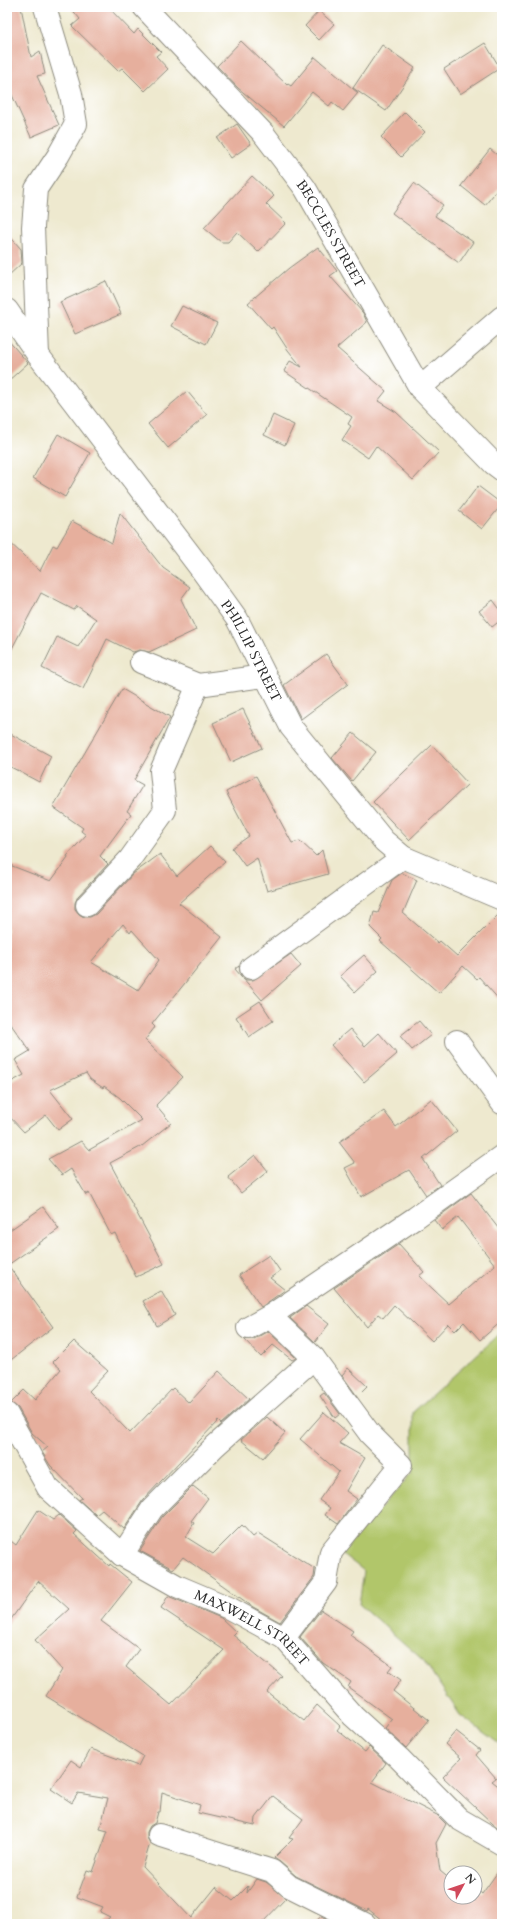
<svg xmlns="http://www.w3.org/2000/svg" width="509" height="1931" font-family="Cardo,serif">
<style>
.green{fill:#b1c66a;stroke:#6e784a}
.building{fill:#e6af9d;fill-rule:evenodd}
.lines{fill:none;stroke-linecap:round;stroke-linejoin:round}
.minor-casing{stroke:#8c8a7d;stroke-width:24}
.minor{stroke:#fff;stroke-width:22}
.labels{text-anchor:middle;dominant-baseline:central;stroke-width:3;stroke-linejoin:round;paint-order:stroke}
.street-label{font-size:14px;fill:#2b2b2b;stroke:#fff}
</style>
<rect width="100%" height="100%" fill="#fff"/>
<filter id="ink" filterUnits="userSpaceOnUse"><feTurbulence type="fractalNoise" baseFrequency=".025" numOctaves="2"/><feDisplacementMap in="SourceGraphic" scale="8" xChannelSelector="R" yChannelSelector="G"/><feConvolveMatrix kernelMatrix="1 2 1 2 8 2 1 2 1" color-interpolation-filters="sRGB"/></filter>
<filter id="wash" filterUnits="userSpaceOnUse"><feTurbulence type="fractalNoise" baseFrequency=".012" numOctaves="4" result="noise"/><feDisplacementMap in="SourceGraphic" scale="16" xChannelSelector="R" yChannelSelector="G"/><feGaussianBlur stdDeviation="0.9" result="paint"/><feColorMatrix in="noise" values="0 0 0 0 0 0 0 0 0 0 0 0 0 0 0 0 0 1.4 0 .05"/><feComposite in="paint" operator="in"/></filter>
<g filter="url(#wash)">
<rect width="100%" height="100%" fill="#eee9cf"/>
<polygon class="green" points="502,1332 502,1746 460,1715 424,1661 359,1604 364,1571 341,1553 413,1472 413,1412"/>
<g id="blocks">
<g class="building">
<polygon points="7,7 21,7 31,57 40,51 45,74 37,76 59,125 31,137 7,84"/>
<polygon points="70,7 108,7 134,34 138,29 161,52 156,56 168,69 145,91 122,68 118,71 72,26 80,19"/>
<polygon points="319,11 334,24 319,40 305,26"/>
<polygon points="241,41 287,85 288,84 291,86 315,57 358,93 343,111 332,102 329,106 312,92 284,126 238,88 217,66"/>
<polygon points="485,43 500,68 460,94 444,69"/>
<polygon points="382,45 415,68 386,111 353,88"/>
<polygon points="405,112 425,132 401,157 381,137"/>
<polygon points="237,124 251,144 231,158 217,138"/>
<polygon points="490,149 502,159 502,184 485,205 461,186"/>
<polygon points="252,176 274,196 266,204 286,223 258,252 237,232 228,242 221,242 204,228"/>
<polygon points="414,183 443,205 435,216 473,242 459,263 392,213"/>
<polygon points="7,233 21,249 22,263 7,277"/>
<polygon points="318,247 337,271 330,276 363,313 367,322 337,348 386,391 378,401 396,412 439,452 413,480 376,446 368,458 342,440 351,426 348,424 352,417 284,371 290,361 302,367 288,350 273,327 271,329 248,303 289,268"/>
<polygon points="106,281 121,314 75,334 60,302"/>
<polygon points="182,306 217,323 206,344 171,326"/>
<polygon points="7,339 28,363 7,382"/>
<polygon points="187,391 207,415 168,448 148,424"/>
<polygon points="273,415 294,425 285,445 264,435"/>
<polygon points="58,434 90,453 65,497 33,478"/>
<polygon points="478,486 502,504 482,529 459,511"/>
<polygon points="120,513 163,568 190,587 181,599 196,630 149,652 140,650 133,652 107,639 83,689 42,668 57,637 78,647 96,619 77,606 74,610 41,593 7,658 7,540 40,571 53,545 57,547 72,521 112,543"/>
<polygon points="493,600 502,612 502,619 492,627 479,611"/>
<polygon points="326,654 348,684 301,719 284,685"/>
<path d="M 122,689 L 170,717 L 134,780 L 143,785 L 127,811 L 131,814 L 100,856 L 108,864 L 78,896 L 75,903 L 75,909 L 79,914 L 84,917 L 90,917 L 96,914 L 133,874 L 160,854 L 177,876 L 210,846 L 225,862 L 179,903 L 222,937 L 152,1024 L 155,1027 L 145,1040 L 183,1077 L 156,1105 L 171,1123 L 142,1146 L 110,1163 L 164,1264 L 136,1277 L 115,1233 L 111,1235 L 89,1193 L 86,1195 L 71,1169 L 62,1175 L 48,1159 L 81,1141 L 89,1150 L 142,1120 L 120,1098 L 104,1086 L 103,1088 L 90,1079 L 86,1073 L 50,1090 L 73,1119 L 58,1130 L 46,1115 L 24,1132 L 7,1114 L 7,1084 L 24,1075 L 15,1060 L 30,1051 L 7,1019 L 7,864 L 51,881 L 68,858 L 67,856 L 86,835 L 81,831 L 83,828 L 53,807 ZM 123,924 L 130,933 L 132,930 L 159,960 L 138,990 L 91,962 Z"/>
<polygon points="243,709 262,748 231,762 213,723"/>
<polygon points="7,732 51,756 39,782 7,765"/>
<polygon points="353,733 376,752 352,781 332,758"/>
<polygon points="432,745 468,784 409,840 373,802"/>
<polygon points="256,776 292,843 300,841 316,856 322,850 328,874 267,891 257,858 245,866 232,848 249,836 226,792"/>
<polygon points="402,873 417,880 403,913 438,943 440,941 457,956 502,911 502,1003 479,977 477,979 463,966 439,993 380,941 382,939 370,927 374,912 378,913 392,880"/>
<polygon points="291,954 301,966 262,1000 235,969 239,966 241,976 246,980 253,980"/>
<polygon points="364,955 378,971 355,992 340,976"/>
<polygon points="260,1001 273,1021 249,1037 236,1017"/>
<polygon points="419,1021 431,1035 412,1050 400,1036"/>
<polygon points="350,1029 365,1046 379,1033 397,1054 364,1082 331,1045"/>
<polygon points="431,1099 457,1131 423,1159 440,1185 426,1195 409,1170 361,1197 345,1168 355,1163 339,1142 384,1111 396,1127"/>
<polygon points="255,1155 268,1171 241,1193 228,1177"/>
<polygon points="471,1193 502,1233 502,1321 480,1340 464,1322 455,1331 448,1324 432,1341 394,1305 383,1318 378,1314 367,1327 334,1288 399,1244 424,1272 419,1276 449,1304 495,1265 458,1217 442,1230 434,1220"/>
<polygon points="43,1207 59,1229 8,1265 53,1327 7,1363 7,1232"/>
<polygon points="269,1255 280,1271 270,1278 285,1290 261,1307 239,1275"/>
<polygon points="161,1291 175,1315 157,1326 143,1301"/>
<polygon points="306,1306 329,1324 315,1342 290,1318"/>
<polygon points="268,1331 296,1358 292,1360 273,1345 261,1357 244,1339 254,1339"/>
<polygon points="74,1341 108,1371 89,1391 130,1433 173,1388 189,1403 219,1371 249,1399 221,1424 218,1421 143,1500 124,1529 102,1510 96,1515 79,1500 82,1498 50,1465 42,1452 48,1447 32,1433 18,1408 11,1403 24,1390 35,1400 61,1369 53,1362"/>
<polygon points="348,1368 367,1386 357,1396 342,1375"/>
<polygon points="324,1393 340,1414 335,1418 320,1396"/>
<polygon points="324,1412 348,1433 339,1443 365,1458 346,1491 357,1499 338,1524 325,1515 330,1508 319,1500 339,1472 300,1439"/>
<polygon points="267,1417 285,1433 263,1458 241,1440"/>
<polygon points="193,1486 208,1498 191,1521 194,1523 186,1537 213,1554 242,1525 253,1537 258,1533 315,1569 314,1577 280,1622 253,1607 183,1557 173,1569 140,1551 162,1517"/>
<polygon points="38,1510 53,1520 59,1515 77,1531 74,1534 109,1566 110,1564 132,1582 101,1621 139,1649 126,1667 171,1705 224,1650 161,1608 168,1596 221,1618 236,1632 233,1635 282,1676 267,1692 304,1721 317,1705 340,1726 337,1730 365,1752 369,1747 386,1763 372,1782 437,1815 446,1824 436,1843 440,1871 451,1880 451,1897 471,1897 475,1901 475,1888 482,1894 502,1866 502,1924 387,1924 368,1909 367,1911 296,1876 280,1862 274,1858 293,1839 289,1838 303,1819 273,1796 256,1818 255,1826 198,1813 200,1805 162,1792 160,1812 158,1812 155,1823 150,1826 147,1832 147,1838 150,1843 143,1867 191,1918 216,1887 233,1901 248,1886 247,1893 257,1879 266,1882 286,1898 261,1924 102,1924 110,1917 100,1912 103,1907 77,1897 87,1870 93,1872 108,1831 100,1829 108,1798 78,1793 72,1803 51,1789 71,1760 81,1767 91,1749 138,1766 143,1756 46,1696 62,1670 35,1640 69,1609 38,1581 7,1625 7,1538 16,1545"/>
<polygon points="321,1610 353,1631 350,1635 392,1666 388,1671 401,1680 393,1691 429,1720 406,1748 385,1728 392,1719 348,1687 351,1682 323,1663 300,1637"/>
<polygon points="456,1731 480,1750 476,1755 496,1778 492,1781 502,1789 502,1830 493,1824 443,1777 461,1758 445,1744"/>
<polygon points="321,1916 337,1924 314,1924"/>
</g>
</g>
</g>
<g filter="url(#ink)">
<use href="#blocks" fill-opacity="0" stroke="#8c8a7d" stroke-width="1"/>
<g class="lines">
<defs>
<g id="minor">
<path id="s1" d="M 144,7 L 263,133 L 305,188 L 420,388 L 494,464 L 502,470"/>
<path id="s2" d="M 7,310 L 38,355 L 201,569 L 237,619 L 291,727 L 384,841 L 403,857 L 502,899"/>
<polyline points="38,355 33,227 36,189 58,156 76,124 71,94 45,7"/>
<polyline points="420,388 502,317"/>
<polyline points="141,662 198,685 264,676"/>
<polyline points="87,905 130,859 165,810 161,771 198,685"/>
<polyline points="251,968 403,857"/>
<polyline points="457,1041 502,1103"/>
<polyline points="270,1316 314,1358 370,1434 401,1465 331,1552 326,1582 284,1638"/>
<polyline points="248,1328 270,1316 415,1218 502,1156"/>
<path id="s3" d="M 7,1414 L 48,1488 L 122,1555 L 177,1586 L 229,1608 L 284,1638 L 353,1716 L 399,1758 L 459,1819 L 502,1844"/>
<polyline points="122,1555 152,1509 215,1446 314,1358"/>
<polyline points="159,1835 272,1871 289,1886 365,1924"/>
</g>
</defs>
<use href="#minor" class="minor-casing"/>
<use href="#minor" class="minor"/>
</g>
</g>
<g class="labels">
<g class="street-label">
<text stroke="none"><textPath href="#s1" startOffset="295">BECCLES STREET</textPath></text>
<text stroke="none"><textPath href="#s2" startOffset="420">PHILLIP STREET</textPath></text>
<text stroke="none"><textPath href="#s3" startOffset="334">MAXWELL STREET</textPath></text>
</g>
</g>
<rect width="509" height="1931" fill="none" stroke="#fff" stroke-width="24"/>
<g transform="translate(463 1885) rotate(50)"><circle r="19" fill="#ffffff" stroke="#aaaaaa"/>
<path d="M0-3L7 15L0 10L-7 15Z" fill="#d1495b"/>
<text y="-6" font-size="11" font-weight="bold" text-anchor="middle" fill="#2b2b2b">N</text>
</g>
</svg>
